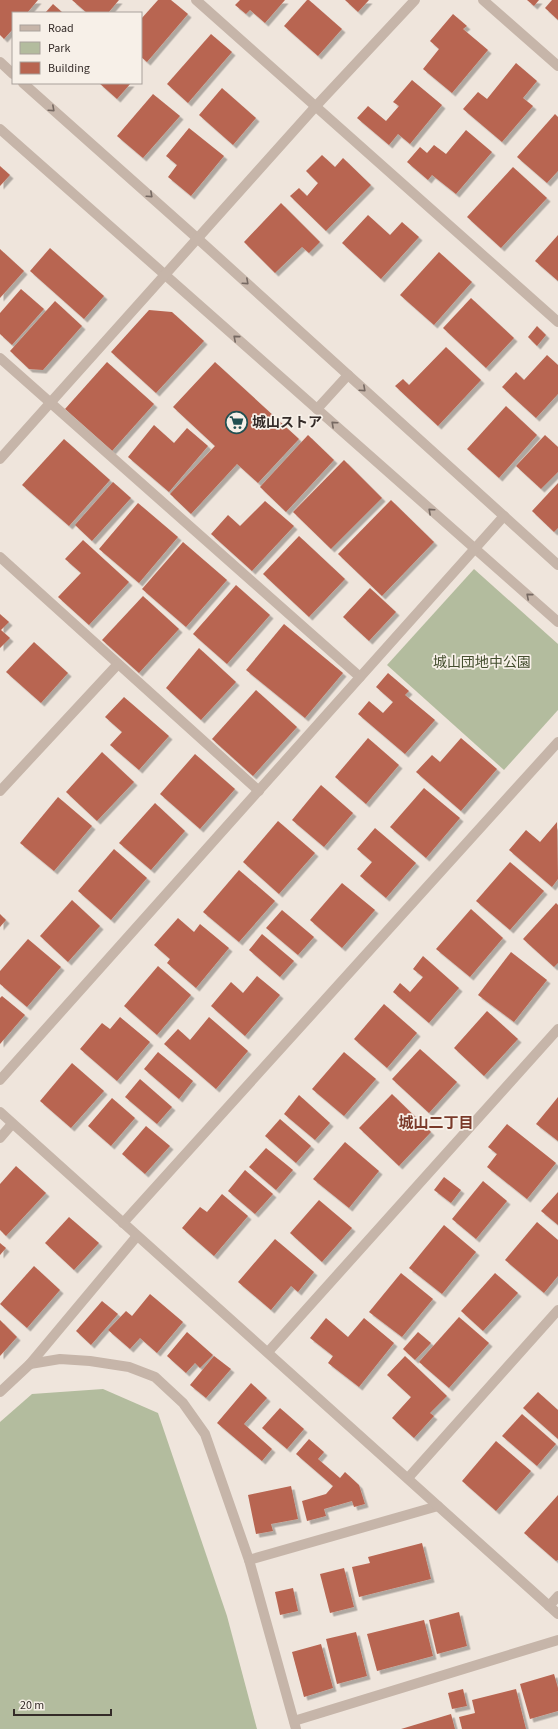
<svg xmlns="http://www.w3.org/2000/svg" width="558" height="1729" font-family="'Source Sans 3','Noto Sans JP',sans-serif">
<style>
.green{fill:#b3bc9e}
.building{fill:#b86551;filter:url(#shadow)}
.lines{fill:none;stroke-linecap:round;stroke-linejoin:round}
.minor{stroke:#c6b5a9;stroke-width:10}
.tertiary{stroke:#c6b5a9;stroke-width:10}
.oneway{stroke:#766962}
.labels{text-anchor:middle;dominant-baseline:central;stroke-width:3.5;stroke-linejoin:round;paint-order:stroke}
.poi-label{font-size:14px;font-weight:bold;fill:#342b28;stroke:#f7f0e8;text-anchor:start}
.park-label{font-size:14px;fill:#454f2f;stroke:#f7f0e8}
.neighbourhood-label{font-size:15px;font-weight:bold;fill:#7a3a2a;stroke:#f7f0e8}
</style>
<defs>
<filter id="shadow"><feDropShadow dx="3.5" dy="3.5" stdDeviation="0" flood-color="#0004"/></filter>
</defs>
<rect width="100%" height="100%" fill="#efe5dc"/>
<g class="green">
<polygon points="474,569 558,644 558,710 504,770 387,665"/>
<polygon points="103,1389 158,1413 227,1616 257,1729 0,1729 0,1422 32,1394"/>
</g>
<g class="building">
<polygon points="0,0 38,0 27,13 13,13 13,29 4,39 0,35"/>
<polygon points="72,0 119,0 108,13 87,13"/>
<polygon points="158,0 171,0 188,14 147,62 141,57 141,19"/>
<polygon points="240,0 285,0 265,23 250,10 246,14 235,5"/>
<polygon points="307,0 309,0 342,29 318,56 284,26"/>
<polygon points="345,0 369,0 358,12"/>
<polygon points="527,0 539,0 534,6"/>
<polygon points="552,0 558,0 558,20 545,8"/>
<polygon points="53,4 63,13 45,13"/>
<polygon points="453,14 467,26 463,29 488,50 452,93 423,69 439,49 430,41"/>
<polygon points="211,34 232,52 188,103 167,84"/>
<polygon points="516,63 537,81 523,98 533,106 502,142 463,109 478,92 487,99"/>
<polygon points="412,80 442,105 410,144 398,134 389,145 357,118 368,106 386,121 399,106 393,102"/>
<polygon points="99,83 131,83 117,99"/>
<polygon points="222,88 256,118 233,145 199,115"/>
<polygon points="153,94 180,116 143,158 117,136"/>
<polygon points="555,114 558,117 558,171 547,183 517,157"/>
<polygon points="189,128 224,156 191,196 168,177 177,165 166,156"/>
<polygon points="466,130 492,152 456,194 432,175 428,180 407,162 420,147 427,153 434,145 446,154"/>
<polygon points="322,155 335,167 343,158 371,185 326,231 290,196 299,188 307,196 318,183 306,171"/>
<polygon points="0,166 10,175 0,186"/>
<polygon points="513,167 547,198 501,248 467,217"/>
<polygon points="281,203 320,242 309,253 302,247 275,273 244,242"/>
<polygon points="368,215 390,235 402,222 419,237 381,279 342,243"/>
<polygon points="558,235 558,281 535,261"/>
<polygon points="50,248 104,296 84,319 30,271"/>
<polygon points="0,249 24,271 0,298"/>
<polygon points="439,252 472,282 434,325 400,295"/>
<polygon points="21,289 44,309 12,345 0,334 0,313"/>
<polygon points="471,298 514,338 486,368 443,328"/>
<polygon points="55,301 82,326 43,370 29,369 10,351"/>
<polygon points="149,310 172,312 204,341 156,393 111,352"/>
<polygon points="537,326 546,335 537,346 528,337"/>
<polygon points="446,347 481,380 438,426 395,386 403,379 409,385"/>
<polygon points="547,355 558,365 558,394 536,418 502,387 516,372 524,380"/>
<polygon points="107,362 154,404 112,451 65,409"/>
<polygon points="215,362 299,439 258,483 237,464 191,514 170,494 215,446 173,407"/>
<polygon points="506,406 537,435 499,478 467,449"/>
<polygon points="154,425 174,443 187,428 208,446 169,492 128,457"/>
<polygon points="308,435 334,460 286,512 260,487"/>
<polygon points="545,435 558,447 558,472 541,489 516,466"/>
<polygon points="64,439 110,480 69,526 22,485"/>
<polygon points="344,460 382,498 331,549 293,512"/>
<polygon points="113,482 131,498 92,541 75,525"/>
<polygon points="558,483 558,528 554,532 532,511"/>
<polygon points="391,500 434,542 382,596 338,554"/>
<polygon points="265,501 294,526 252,571 211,534 228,515 240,526"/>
<polygon points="138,503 178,537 139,583 99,549"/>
<polygon points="299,536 345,579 309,617 263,574"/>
<polygon points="83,540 129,582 89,625 58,597 81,573 65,559"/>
<polygon points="183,542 227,580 186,627 142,589"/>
<polygon points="236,585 270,615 227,664 193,634"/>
<polygon points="370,588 396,612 369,641 343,617"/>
<polygon points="143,596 179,629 139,673 102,640"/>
<polygon points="0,614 9,622 1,630 10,638 0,648"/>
<polygon points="284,624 343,673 305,718 246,670"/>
<polygon points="34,642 68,673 41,703 6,672"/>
<polygon points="199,648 236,682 201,720 166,688"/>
<polygon points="388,673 409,691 405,695 435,720 405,754 358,714 369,701 383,713 393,702 376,687"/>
<polygon points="256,690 297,727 253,776 212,739"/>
<polygon points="124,697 169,736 139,770 110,745 122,732 105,717"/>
<polygon points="368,738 399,765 366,804 335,777"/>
<polygon points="461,738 497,769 461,811 416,772 432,755 440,762"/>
<polygon points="102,752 134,782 97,821 66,792"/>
<polygon points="195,754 235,789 200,829 160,794"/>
<polygon points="321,785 353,813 324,847 292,820"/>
<polygon points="424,788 460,818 426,858 390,827"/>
<polygon points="58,797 92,826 54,871 20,843"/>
<polygon points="155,803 185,831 151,870 119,843"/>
<polygon points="278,821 315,853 279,894 243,862"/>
<polygon points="557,822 558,879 552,887 509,850 526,830 540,842"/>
<polygon points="375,828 416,863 386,898 360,876 372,862 357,849"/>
<polygon points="114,849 147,878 111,920 78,891"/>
<polygon points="510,862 544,891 510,930 476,901"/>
<polygon points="239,870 275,901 239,942 203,912"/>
<polygon points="342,883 375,910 342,948 310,920"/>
<polygon points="72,900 100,926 68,962 40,936"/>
<polygon points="556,903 558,905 558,963 554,967 523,939"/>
<polygon points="471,909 503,938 470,977 436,949"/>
<polygon points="282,910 314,937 298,955 266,928"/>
<polygon points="0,914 6,920 0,927"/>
<polygon points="178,918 194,932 200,924 229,948 196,988 167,963 170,959 154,945"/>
<polygon points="262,934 294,961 280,977 249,950"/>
<polygon points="28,939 61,967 27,1007 0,984 0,971"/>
<polygon points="511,952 547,980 514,1022 478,995"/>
<polygon points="423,956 459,988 429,1023 393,992 400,983 410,992 423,977 413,969"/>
<polygon points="158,966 191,995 157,1035 124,1006"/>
<polygon points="257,976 280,995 245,1036 211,1006 231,982 243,993"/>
<polygon points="2,996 25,1015 0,1044 0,998"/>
<polygon points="384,1004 417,1033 387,1068 354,1039"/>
<polygon points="487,1011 518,1039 484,1076 454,1048"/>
<polygon points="120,1017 150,1042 117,1081 80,1049 102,1023 110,1029"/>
<polygon points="209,1017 248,1051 216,1089 164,1044 178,1029 190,1040"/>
<polygon points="420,1049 457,1082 429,1113 392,1079"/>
<polygon points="158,1052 193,1081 179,1099 144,1069"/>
<polygon points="344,1052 376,1079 344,1116 312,1089"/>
<polygon points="72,1063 104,1091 71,1128 40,1101"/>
<polygon points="140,1079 172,1107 157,1124 125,1097"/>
<polygon points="392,1094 431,1132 399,1166 359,1128"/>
<polygon points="299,1095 330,1123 315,1140 284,1114"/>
<polygon points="558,1097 558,1141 536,1124"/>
<polygon points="112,1098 135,1118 111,1146 88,1126"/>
<polygon points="280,1119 311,1146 296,1163 265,1136"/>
<polygon points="507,1124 556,1163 527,1199 487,1167 497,1154 488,1147"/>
<polygon points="146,1126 170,1146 145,1174 122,1154"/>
<polygon points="345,1142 379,1171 349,1208 313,1179"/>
<polygon points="266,1148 293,1170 276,1190 249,1167"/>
<polygon points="16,1166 46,1193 6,1236 0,1230 0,1184"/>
<polygon points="245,1170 273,1194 255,1214 228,1191"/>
<polygon points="444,1177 461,1190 451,1203 434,1190"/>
<polygon points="483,1181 507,1201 476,1239 452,1219"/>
<polygon points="558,1192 558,1225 541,1211"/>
<polygon points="222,1194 248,1216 214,1256 182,1228 200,1207 207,1212"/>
<polygon points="319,1200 352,1228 322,1262 290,1233"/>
<polygon points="69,1217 99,1243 74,1270 45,1243"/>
<polygon points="537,1222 558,1240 558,1276 544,1293 505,1260"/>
<polygon points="444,1225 476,1252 442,1294 409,1268"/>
<polygon points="275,1239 314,1272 298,1292 291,1286 271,1310 238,1282"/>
<polygon points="0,1243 6,1248 0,1255"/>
<polygon points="34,1266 60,1290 27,1328 0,1304"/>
<polygon points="401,1273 433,1299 402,1337 369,1312"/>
<polygon points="495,1273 518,1293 483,1331 461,1311"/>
<polygon points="150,1294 183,1322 157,1353 140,1338 130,1349 108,1330 126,1311 132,1316"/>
<polygon points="102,1301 118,1314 91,1345 76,1331"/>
<polygon points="459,1317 489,1343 449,1388 419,1362"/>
<polygon points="326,1318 348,1337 364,1318 394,1343 359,1387 328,1363 333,1356 310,1338"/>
<polygon points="0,1320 17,1337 0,1356"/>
<polygon points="187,1332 213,1355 200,1368 195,1363 186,1373 167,1356"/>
<polygon points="418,1332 431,1343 415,1360 403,1349"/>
<polygon points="214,1356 231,1369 206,1398 190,1385"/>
<polygon points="405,1356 447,1396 430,1413 434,1416 414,1438 392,1418 411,1397 387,1375"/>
<polygon points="251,1383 267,1398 244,1424 272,1449 262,1461 217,1423"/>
<polygon points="538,1392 558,1410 558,1439 523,1408"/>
<polygon points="280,1408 304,1429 287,1449 262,1428"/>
<polygon points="522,1414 556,1444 537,1466 502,1436"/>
<polygon points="309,1439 324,1452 318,1459 340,1478 345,1472 359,1485 365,1504 354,1507 352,1501 324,1509 326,1516 307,1521 302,1501 326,1494 333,1486 296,1454"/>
<polygon points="496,1441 531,1471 496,1511 462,1481"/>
<polygon points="291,1486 298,1519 271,1524 273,1531 256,1534 248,1495"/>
<polygon points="558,1495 558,1560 556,1561 524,1533"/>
<polygon points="422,1543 431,1579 359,1597 352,1567 370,1563 368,1557"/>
<polygon points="344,1568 354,1607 330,1613 320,1574"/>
<polygon points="293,1588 298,1611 280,1615 275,1592"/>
<polygon points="459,1612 467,1646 437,1654 429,1620"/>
<polygon points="424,1620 433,1656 377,1671 367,1634"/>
<polygon points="356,1632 367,1676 337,1684 326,1639"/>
<polygon points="321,1644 333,1688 304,1697 292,1652"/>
<polygon points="554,1674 558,1688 558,1711 530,1719 520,1684"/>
<polygon points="463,1689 467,1706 452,1709 448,1693"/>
<polygon points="516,1689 526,1729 462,1729 459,1717 475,1713 472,1700"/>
<polygon points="451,1714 455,1729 401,1729"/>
</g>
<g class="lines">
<g class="minor">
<polyline points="196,0 558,322"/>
<polyline points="0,62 13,74"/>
<polyline points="23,83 197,238 558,565"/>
<polyline points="0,129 558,622"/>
<polyline points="0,358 360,677"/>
<polyline points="317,409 348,375"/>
<polyline points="0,557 259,791"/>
<polyline points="0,791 118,664"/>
<polyline points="0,1080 504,516"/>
<polyline points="0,1138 12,1124"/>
<polyline points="123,1223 558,742"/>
<polyline points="268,1352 558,1029"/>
<polyline points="30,1364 60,1359 90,1361 129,1367 155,1377 183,1403 205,1434 249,1560 438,1506"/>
<polyline points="0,1392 30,1364 137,1236"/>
<polyline points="408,1478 558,1310"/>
<polyline points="249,1560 296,1729"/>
<polyline points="549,1606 558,1596"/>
<polyline points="294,1721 558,1640"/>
</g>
<g class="tertiary">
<polyline points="483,0 558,66"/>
<polyline points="0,459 316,106 415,0"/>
<polyline points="0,1112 558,1614"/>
</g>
</g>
<defs><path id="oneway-chevron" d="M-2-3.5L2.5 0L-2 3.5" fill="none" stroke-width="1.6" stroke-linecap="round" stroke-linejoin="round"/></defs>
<g class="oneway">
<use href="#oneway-chevron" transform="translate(52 109) rotate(42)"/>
<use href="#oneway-chevron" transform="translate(150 195) rotate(42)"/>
<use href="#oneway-chevron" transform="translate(246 282) rotate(42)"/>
<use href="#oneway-chevron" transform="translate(236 338) rotate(-139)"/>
<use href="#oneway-chevron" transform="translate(363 389) rotate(42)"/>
<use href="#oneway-chevron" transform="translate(334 424) rotate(-138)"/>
<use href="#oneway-chevron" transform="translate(431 511) rotate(-138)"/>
<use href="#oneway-chevron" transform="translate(529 596) rotate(-139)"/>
</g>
<defs>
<symbol id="supermarket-ring" viewBox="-11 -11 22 22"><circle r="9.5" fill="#f7f0e8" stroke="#225051" stroke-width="1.5"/><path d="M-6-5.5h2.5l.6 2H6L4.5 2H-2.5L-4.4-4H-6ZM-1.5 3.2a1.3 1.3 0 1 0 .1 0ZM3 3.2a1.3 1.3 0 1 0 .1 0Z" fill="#225051"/></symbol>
</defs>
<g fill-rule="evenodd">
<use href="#supermarket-ring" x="224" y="410" width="25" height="25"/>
</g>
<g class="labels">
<g class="poi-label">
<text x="252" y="423">城山ストア</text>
</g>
<g class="park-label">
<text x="482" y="663">城山団地中公園</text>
</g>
<g class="neighbourhood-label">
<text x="436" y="1123">城山二丁目</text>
</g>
</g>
<rect x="12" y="12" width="130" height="72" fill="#f7f0e8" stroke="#a9a19b"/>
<rect x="20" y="25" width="20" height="6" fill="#c6b5a9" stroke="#a9a19b"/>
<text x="48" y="32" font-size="12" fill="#342b28">Road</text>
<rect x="20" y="42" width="20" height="12" fill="#b3bc9e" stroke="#a9a19b"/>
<text x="48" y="52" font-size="12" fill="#342b28">Park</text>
<rect x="20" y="62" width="20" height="12" fill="#b86551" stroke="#a9a19b"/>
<text x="48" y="72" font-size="12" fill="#342b28">Building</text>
<path d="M14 1709v6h97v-6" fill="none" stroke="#342b28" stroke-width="2"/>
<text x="20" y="1709" font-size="12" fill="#342b28" stroke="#f7f0e8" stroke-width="3" paint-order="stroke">20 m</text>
</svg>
